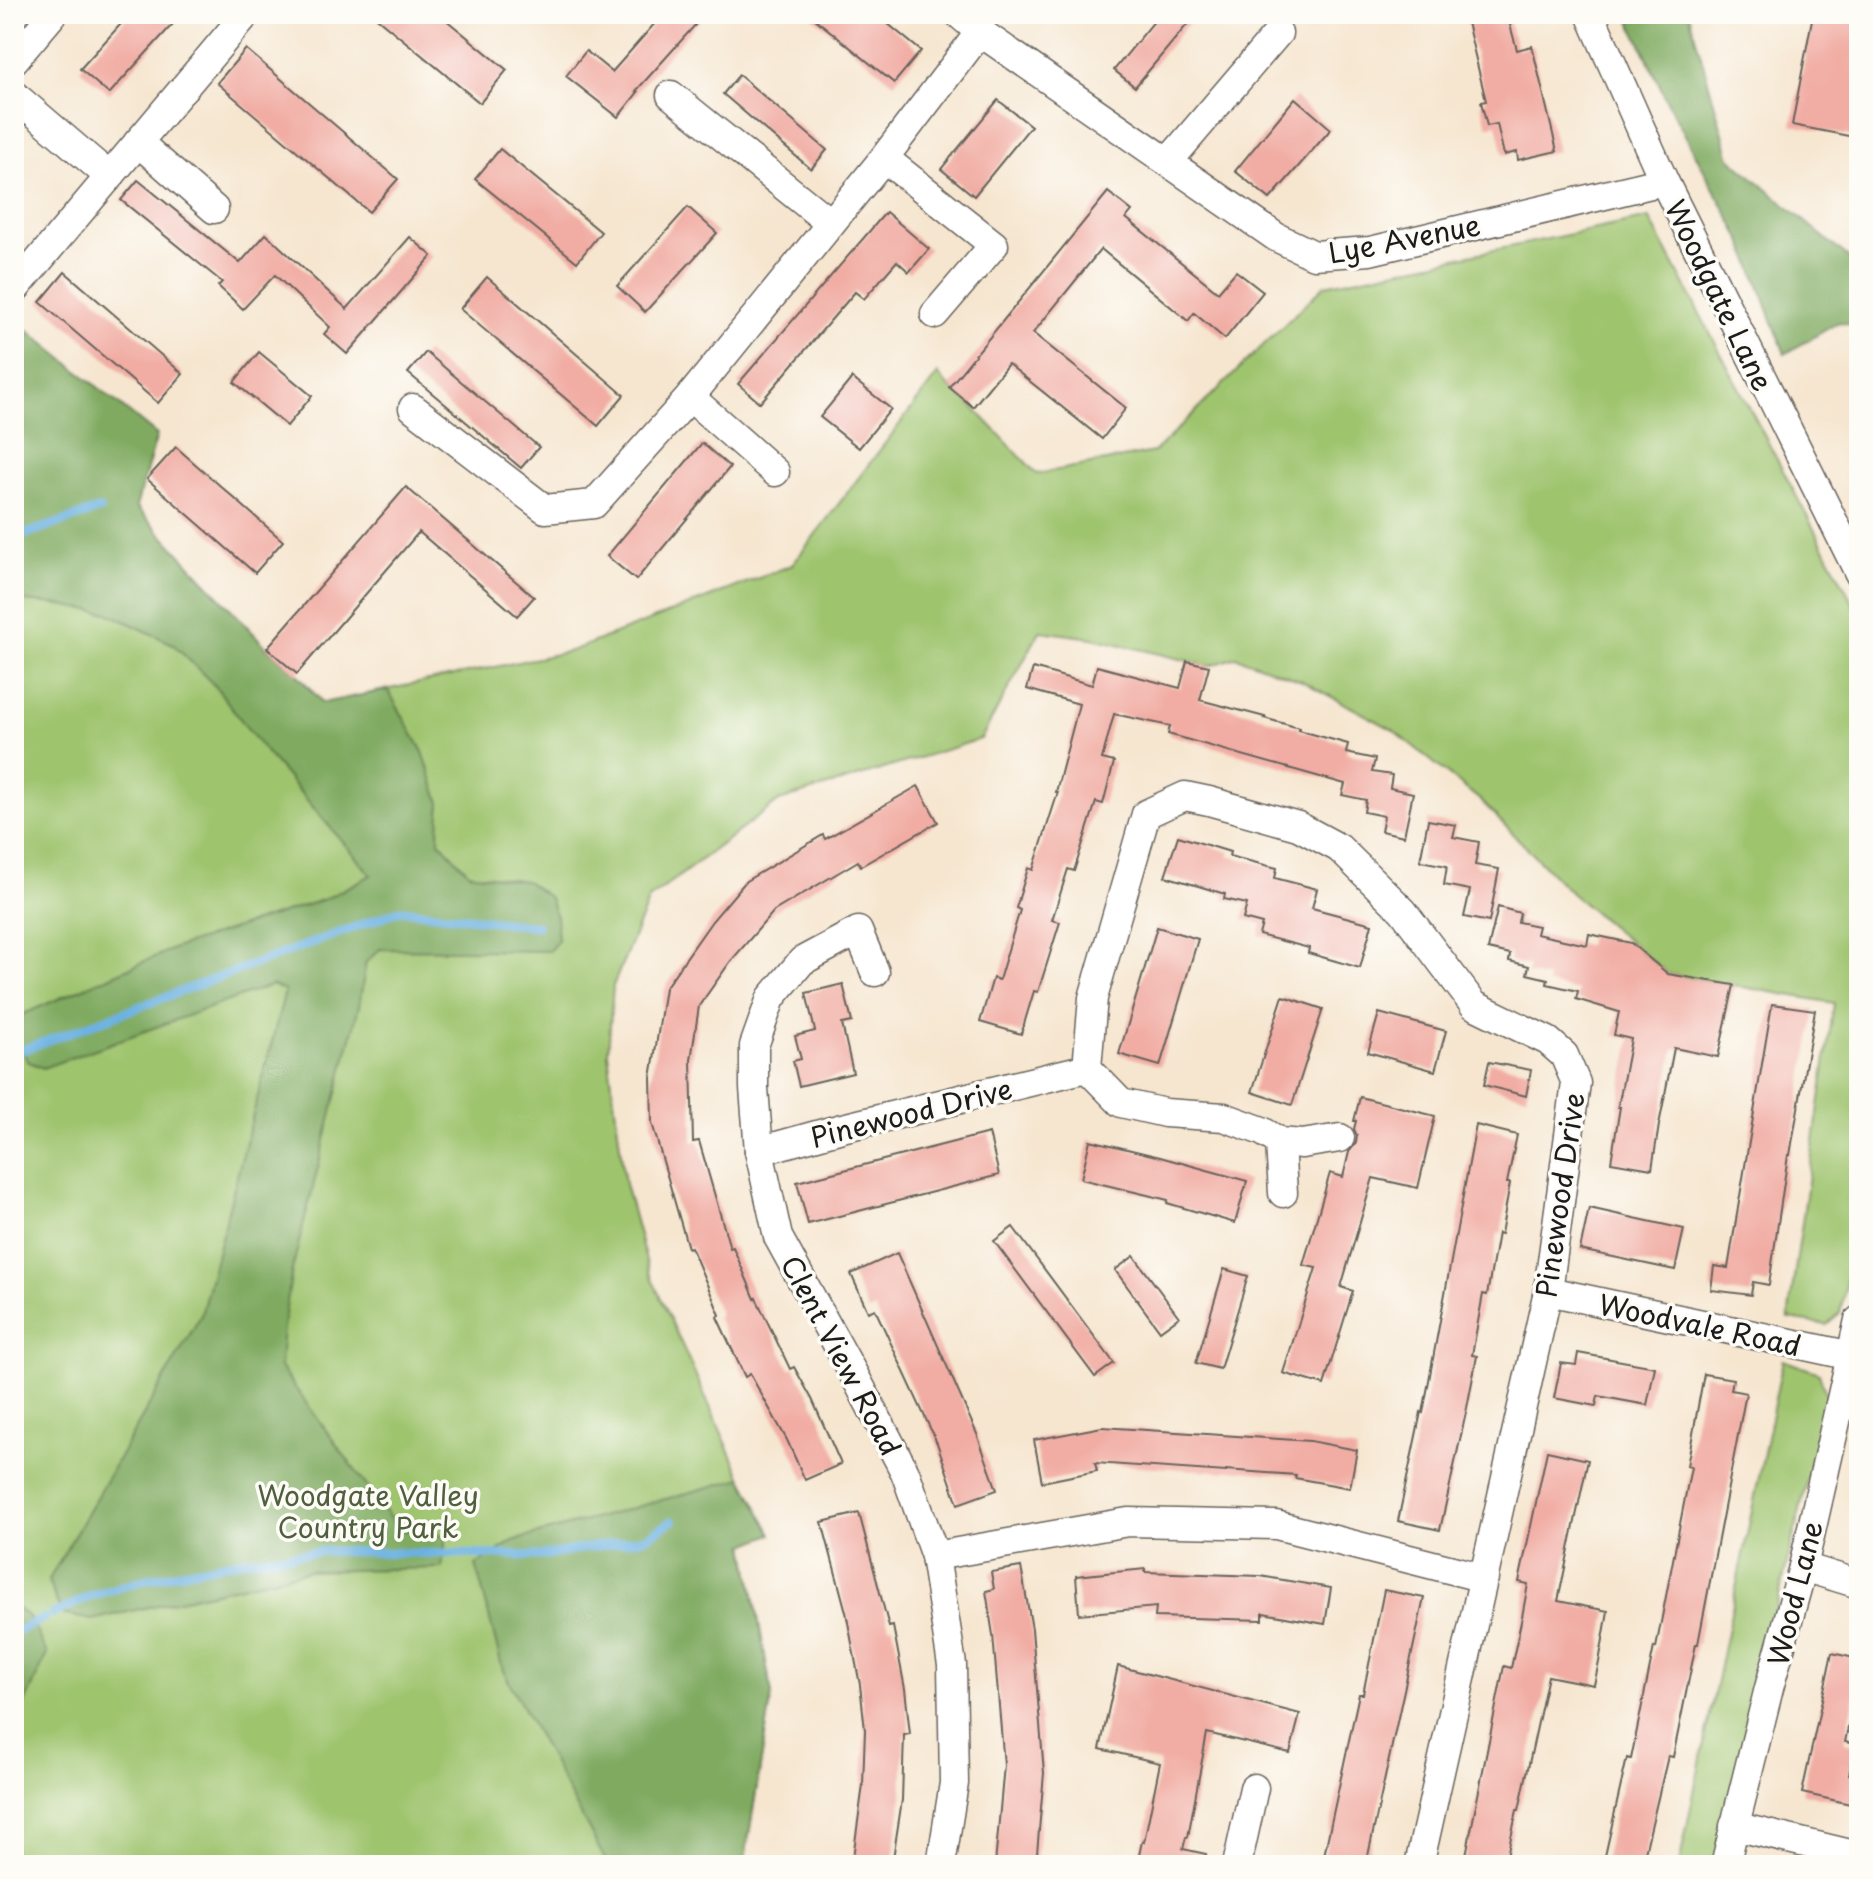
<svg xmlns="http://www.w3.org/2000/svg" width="1873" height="1879" font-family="'Playpen Sans',sans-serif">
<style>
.green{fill:#9fc46e;stroke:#5e7045;stroke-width:2}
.forest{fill:#7faa61;stroke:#4e633e;stroke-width:2}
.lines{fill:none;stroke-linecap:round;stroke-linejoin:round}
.stream{stroke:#6ab1e1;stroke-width:9}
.building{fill:#f1ada4}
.minor-casing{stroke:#68635b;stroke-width:31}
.minor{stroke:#fff;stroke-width:28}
.labels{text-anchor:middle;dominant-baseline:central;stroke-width:7;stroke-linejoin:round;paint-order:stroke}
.street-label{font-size:28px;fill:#1c1c1c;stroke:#fdfcf7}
.park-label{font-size:28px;fill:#505f3d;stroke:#fdfcf7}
</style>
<rect width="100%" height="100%" fill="#fdfcf7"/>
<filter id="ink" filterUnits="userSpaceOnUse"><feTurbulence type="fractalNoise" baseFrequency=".0125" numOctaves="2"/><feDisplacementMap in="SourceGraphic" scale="16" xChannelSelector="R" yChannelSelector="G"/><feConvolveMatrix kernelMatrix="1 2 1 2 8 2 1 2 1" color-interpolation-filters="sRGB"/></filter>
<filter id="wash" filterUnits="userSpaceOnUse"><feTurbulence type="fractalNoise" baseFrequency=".006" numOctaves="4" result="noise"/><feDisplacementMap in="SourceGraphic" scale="32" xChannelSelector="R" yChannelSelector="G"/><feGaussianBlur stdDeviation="1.8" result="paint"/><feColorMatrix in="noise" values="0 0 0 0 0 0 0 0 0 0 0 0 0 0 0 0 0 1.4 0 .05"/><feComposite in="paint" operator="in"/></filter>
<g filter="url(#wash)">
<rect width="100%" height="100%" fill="#f6e6d0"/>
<g class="green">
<polygon points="1649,218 1859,614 1859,1220 1840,1313 1827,1325 1788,1319 1834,1003 1668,974 1572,894 1481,801 1392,729 1302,681 1237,657 1209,666 1093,638 1040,631 981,739 779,801 649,899 613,986 608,1053 625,1184 649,1272 742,1478 772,1534 745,1545 772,1695 744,1865 14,1865 14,383 136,507 267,648 297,674 323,703 571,651 792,565 938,374 949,387 973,407 1037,474 1154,452 1325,285"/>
<polygon points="1783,1360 1819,1373 1827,1398 1714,1865 1679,1865"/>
</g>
<g class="forest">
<polygon points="1627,14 1689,14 1730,158 1859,267 1859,327 1839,322 1785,354 1743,243 1668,103"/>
<polygon points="14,319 157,435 136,507 267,648 297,674 322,703 388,690 423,752 440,803 439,841 469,873 526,881 550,898 556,917 558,940 549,951 380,949 366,962 359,1006 292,1270 283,1327 280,1367 398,1529 446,1536 442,1568 307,1571 92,1620 62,1614 48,1581 201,1315 285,991 272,985 43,1068 27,1061 16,1032 19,1016 175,948 325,899 371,875 264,750 215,686 173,644 108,613 54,604 14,600"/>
<polygon points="742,1478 772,1534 745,1545 772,1695 744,1865 608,1865 503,1671 476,1565 513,1541"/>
<polygon points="14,1606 29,1617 47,1654 22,1710 14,1771"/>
</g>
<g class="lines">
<g class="stream">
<polyline points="14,538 100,509"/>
<polyline points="14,1053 401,910 537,926"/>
<polyline points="53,1614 91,1596 144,1580 244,1560 326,1551 541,1556 645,1538 672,1521"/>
<polyline points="14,1633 44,1618"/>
</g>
</g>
<g id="blocks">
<g class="building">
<polygon points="130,14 182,14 109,94 80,69"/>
<polygon points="372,14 439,14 507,70 480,103"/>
<polygon points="663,14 705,14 636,91 638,92 618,117 566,76 586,51 612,72"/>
<polygon points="809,14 876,14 921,51 894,83"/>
<polygon points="1160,14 1196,14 1135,87 1114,70"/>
<polygon points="1465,14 1507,14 1517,50 1532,46 1557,151 1518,160 1517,152 1504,155 1497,124 1487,126 1481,102 1486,101"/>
<polygon points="1813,14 1859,14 1859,138 1792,125"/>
<polygon points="246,49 398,179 369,212 217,83"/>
<polygon points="739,75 827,150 811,169 723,94"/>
<polygon points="1295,98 1331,129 1270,199 1235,171"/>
<polygon points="998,100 1031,126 974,196 941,169"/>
<polygon points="500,149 601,232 577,262 475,179"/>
<polygon points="138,180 240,263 266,234 347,309 410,237 432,256 347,354 324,334 330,327 275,275 243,309 218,286 222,282 121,200"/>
<polygon points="1108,192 1132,211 1126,218 1218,292 1236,271 1263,292 1225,339 1194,313 1188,321 1101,249 1033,333 1126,408 1102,439 1008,364 973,407 949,387"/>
<polygon points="688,207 717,233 645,312 617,286"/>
<polygon points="886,212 929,249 909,272 897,261 864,299 855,292 760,403 738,384"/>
<polygon points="65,272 183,374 158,403 40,302"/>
<polygon points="487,277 624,395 598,426 460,309"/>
<polygon points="259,352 312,396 287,426 234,382"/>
<polygon points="426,352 539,447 521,468 408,373"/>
<polygon points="852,378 891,409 859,448 820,417"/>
<polygon points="702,443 730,467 636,580 607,556"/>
<polygon points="176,447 283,541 255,573 147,479"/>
<polygon points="406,487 534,597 517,616 419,532 297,674 267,648"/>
<polygon points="1187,661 1209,666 1200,700 1265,717 1264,718 1299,728 1298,730 1348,744 1346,753 1375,759 1372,772 1392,775 1390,788 1413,793 1404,836 1381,831 1384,816 1364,812 1366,800 1342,795 1345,784 1168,734 1170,726 1114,714 1102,759 1114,762 1103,804 1096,802 1074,871 1068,869 1052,920 1060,922 1038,992 1034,991 1021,1034 980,1022 993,978 999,980 1020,910 1016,908 1028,868 1033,870 1058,792 1056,792 1079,704 1027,689 1033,668 1092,685 1097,666 1180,688"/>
<polygon points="918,786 938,822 861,866 858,861 774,911 730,962 699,1006 691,1060 693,1142 699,1141 730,1248 733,1247 755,1299 756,1298 790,1369 794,1367 812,1399 841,1464 805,1480 787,1440 750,1374 745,1377 717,1317 720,1315 691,1247 688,1248 652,1123 651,1078 665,988 712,921 746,881 823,835 825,839"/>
<polygon points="1428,820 1456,825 1453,837 1479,842 1475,865 1499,869 1489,922 1464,917 1470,890 1444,885 1447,866 1420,861"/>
<polygon points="1178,836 1230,852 1229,856 1277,868 1275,878 1317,889 1312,908 1372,924 1360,968 1308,953 1309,948 1259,935 1262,924 1243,919 1247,904 1224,899 1225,894 1165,876"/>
<polygon points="1498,907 1520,913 1518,922 1538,926 1536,934 1587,945 1589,934 1631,943 1668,974 1734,985 1718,1057 1674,1048 1659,1125 1652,1169 1611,1162 1620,1107 1618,1107 1631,1039 1614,1035 1619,1012 1576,999 1578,991 1547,984 1548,979 1527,974 1529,966 1509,961 1510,954 1488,949"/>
<polygon points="1157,927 1198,939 1160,1066 1119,1054"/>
<polygon points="843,984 852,1022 842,1024 853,1073 799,1086 793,1061 801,1059 795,1036 815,1031 806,993"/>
<polygon points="1283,996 1323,1009 1292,1105 1252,1092"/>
<polygon points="1772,1004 1815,1010 1790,1155 1788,1155 1769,1285 1753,1282 1751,1295 1711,1290 1714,1266 1728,1268"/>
<polygon points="1379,1013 1446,1031 1435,1071 1368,1052"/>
<polygon points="1489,1062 1531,1070 1526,1096 1484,1085"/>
<polygon points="1360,1097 1435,1116 1418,1188 1373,1178 1341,1287 1353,1291 1324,1385 1283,1373 1316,1268 1303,1265 1330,1173 1343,1177 1349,1152 1356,1143 1357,1136 1354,1129 1356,1121 1354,1121"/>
<polygon points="1476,1125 1517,1135 1507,1183 1510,1183 1501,1234 1498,1233 1487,1295 1483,1294 1472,1355 1477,1356 1467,1408 1440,1530 1398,1521 1421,1412 1423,1413"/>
<polygon points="989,1133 999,1175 808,1224 797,1182"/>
<polygon points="1090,1140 1160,1157 1247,1181 1235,1223 1167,1203 1168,1200 1081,1179"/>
<polygon points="1589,1208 1684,1229 1675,1270 1580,1250"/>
<polygon points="1013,1227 1114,1363 1095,1377 994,1241"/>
<polygon points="897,1253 977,1434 997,1490 958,1504 937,1443 875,1309 868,1312 851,1274"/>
<polygon points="1134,1256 1179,1317 1160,1331 1115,1270"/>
<polygon points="1224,1269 1248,1276 1220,1369 1196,1363"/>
<polygon points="1578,1353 1655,1367 1647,1405 1598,1396 1596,1406 1554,1398 1561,1363 1576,1365"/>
<polygon points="1704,1374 1733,1379 1731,1390 1746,1393 1698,1644 1696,1644 1673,1757 1668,1756 1642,1865 1603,1865 1627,1758 1631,1759 1654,1647 1656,1648 1691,1467 1687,1466"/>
<polygon points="1102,1427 1310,1441 1357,1450 1350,1488 1295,1478 1296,1475 1226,1470 1226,1472 1095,1463 1097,1471 1042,1482 1034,1440"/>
<polygon points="1547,1451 1588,1460 1558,1601 1608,1611 1599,1662 1594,1685 1548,1676 1519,1810 1517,1810 1505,1865 1464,1865 1504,1666 1511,1668 1522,1617 1528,1584 1519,1582"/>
<polygon points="859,1513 889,1627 893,1626 905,1689 910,1734 904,1735 902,1800 892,1865 852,1865 863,1785 865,1730 860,1685 846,1612 822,1522"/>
<polygon points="1021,1567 1032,1629 1044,1773 1036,1865 995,1865 1004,1765 993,1635 986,1591 994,1589 991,1572"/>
<polygon points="1145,1569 1145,1572 1260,1576 1331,1588 1325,1624 1263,1613 1263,1620 1155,1617 1156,1607 1079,1614 1076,1576"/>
<polygon points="1384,1590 1424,1598 1366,1865 1322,1865 1359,1694 1363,1694"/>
<polygon points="1832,1653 1859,1659 1859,1676 1845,1742 1856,1744 1849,1774 1859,1777 1859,1806 1802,1793"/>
<polygon points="1118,1666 1300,1714 1290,1753 1207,1733 1188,1837 1186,1837 1183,1849 1206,1854 1205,1865 1137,1865 1142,1841 1144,1842 1160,1763 1100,1749"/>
</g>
</g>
</g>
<g filter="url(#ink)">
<use href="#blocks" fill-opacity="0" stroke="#68635b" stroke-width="2"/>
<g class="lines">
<defs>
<g id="minor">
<polyline points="959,14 980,32 1276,237 1314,255 1370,251 1664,181"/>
<polyline points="1590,14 1664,181 1859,573"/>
<polyline points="14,60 53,14"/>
<polyline points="14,95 110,177"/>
<polyline points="671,95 830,223"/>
<polyline points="138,142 214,209"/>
<polyline points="884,158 994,245 935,314"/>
<polyline points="1168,162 1278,33"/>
<polyline points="14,290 246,14"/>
<polyline points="690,397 775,472"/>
<polyline points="413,408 545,509 594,504 690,397 884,158 980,32"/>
<polyline points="875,972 858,931 802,961 771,998 754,1046 754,1088 759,1151 778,1237 859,1384 905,1472 935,1556 952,1665 954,1783 941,1865"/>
<polyline points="1087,1068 1121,1103 1165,1113 1224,1117 1262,1131 1280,1142 1302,1144 1340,1138"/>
<polyline points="1280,1142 1283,1193"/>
<polyline points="759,1151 842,1128 1087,1068 1093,998 1146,814 1185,796 1209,801 1298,826 1339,848 1403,911 1474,1005 1548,1041 1564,1055 1576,1083 1548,1291 1419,1865"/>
<polyline points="1548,1291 1852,1356"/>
<polyline points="935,1556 1128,1522 1276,1525 1484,1578"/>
<polyline points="1803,1567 1859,1584"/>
<polyline points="1734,1826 1859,1856"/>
<polyline points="1237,1865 1254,1788"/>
<polyline points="1725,1865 1769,1688 1803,1567 1859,1320"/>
</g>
</defs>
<use href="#minor" class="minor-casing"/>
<use href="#minor" class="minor"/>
</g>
</g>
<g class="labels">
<g class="street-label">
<text transform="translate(1404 238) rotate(-11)">Lye Avenue</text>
<text transform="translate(1720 295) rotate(64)">Woodgate Lane</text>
<text transform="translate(911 1112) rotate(-14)">Pinewood Drive</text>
<text transform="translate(1559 1195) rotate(-82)">Pinewood Drive</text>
<text transform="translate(1700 1324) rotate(12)">Woodvale Road</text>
<text transform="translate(842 1355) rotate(62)">Clent View Road</text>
<text transform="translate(1794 1593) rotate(-76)">Wood Lane</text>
</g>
<g class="park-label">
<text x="368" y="1494">Woodgate Valley<tspan x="368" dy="32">Country Park</tspan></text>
</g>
</g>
<rect width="1873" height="1879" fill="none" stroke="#fdfcf7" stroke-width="48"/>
</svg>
